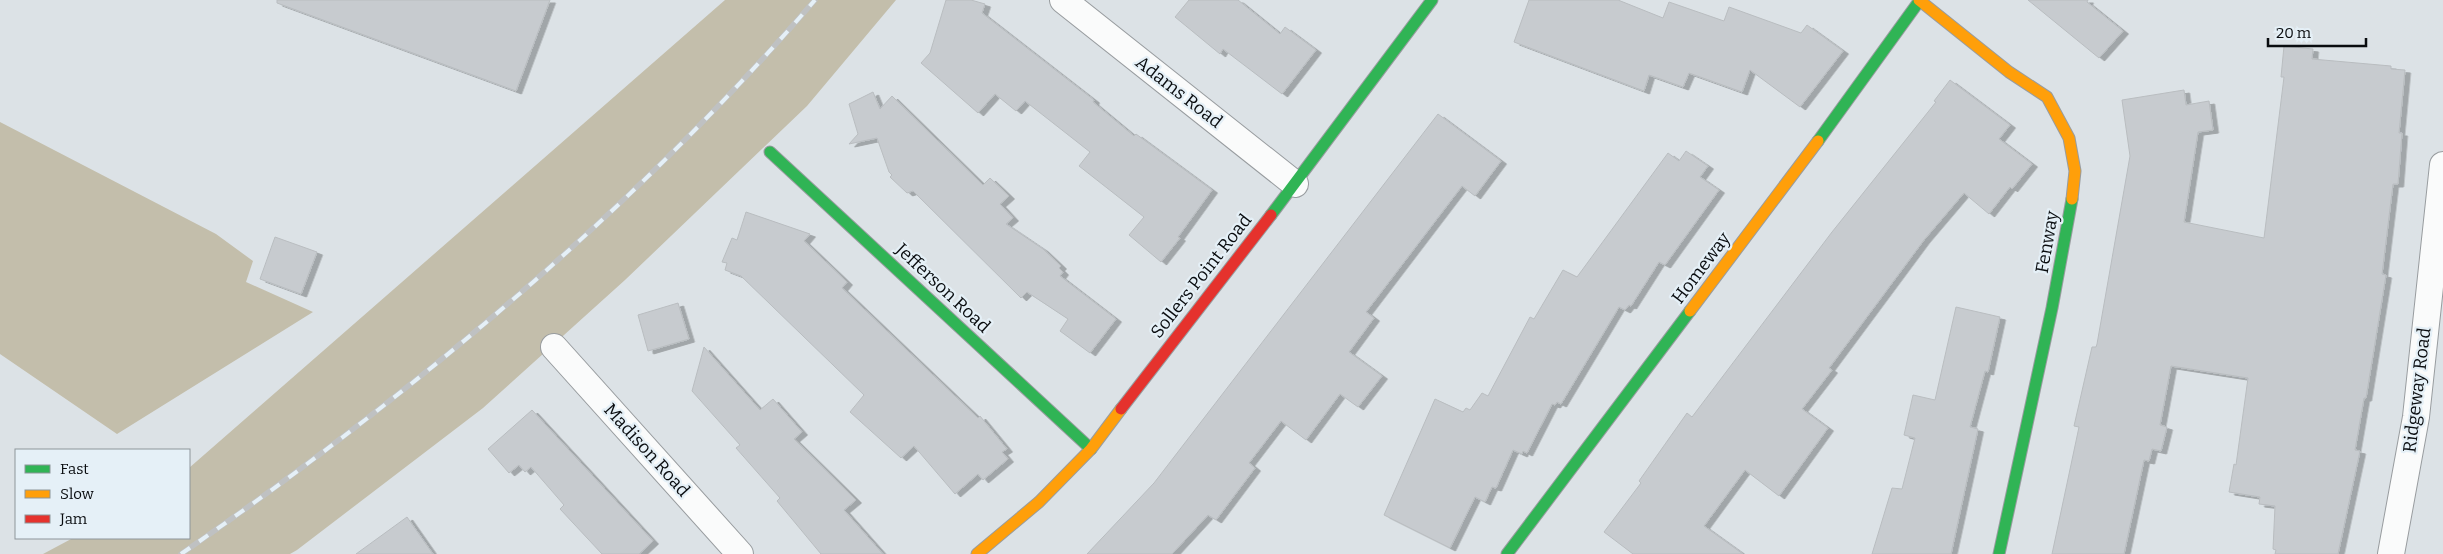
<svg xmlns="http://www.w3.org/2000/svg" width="2443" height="554" font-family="Bitter,serif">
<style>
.forest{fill:#c3beab}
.building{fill:#c7cbcf;stroke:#b9bdc0;filter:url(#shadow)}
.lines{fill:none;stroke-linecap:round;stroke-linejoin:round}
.street-casing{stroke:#989c9f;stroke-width:28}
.fast-casing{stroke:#989c9f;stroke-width:13}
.slow-casing{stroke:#989c9f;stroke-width:13}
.jam-casing{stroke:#989c9f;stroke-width:13}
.street{stroke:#fafbfb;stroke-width:26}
.fast{stroke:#30b455;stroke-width:11}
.slow{stroke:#ff9f0a;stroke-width:11}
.jam{stroke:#e5322d;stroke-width:11}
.rail-casing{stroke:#bfc1c2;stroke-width:5.5}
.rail{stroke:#e5f0f7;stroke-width:4;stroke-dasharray:11;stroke-linecap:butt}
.labels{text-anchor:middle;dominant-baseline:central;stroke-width:4.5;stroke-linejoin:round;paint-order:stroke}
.street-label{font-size:18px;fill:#090c0f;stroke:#e5f0f7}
</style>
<defs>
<filter id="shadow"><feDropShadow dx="5.5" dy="3" stdDeviation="0" flood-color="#0004"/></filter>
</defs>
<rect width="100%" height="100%" fill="#dce2e6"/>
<g class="forest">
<polygon points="725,0 896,0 807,106 625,280 483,408 297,550 290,554 43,554 73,538 189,538 189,468"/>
<polygon points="0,122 216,234 253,261 246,282 313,312 117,434 0,354"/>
</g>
<g class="building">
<polygon points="277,0 550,0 516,91 277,3"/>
<polygon points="946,0 971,0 985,4 982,13 1094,100 1093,102 1134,136 1136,134 1212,190 1178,237 1180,238 1161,262 1129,235 1144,217 1079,166 1090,152 1025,101 1016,111 995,94 978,113 921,63 930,53"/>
<polygon points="1189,0 1238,0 1280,34 1285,27 1316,50 1282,94 1223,49 1220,54 1175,17"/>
<polygon points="1529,0 1618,0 1663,18 1669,2 1724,21 1729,7 1801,33 1807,25 1843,51 1800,107 1750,70 1742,92 1689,73 1683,87 1649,75 1644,91 1514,42"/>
<polygon points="2028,0 2088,0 2087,2 2123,31 2099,58"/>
<polygon points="2284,46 2313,49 2312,59 2391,66 2391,69 2405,70 2399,133 2402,133 2398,184 2393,184 2382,274 2386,275 2366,398 2364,398 2355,450 2360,451 2338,554 2275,554 2276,550 2273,549 2275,506 2259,504 2260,497 2229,492 2234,464 2236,465 2248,378 2171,366 2160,425 2167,427 2161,451 2152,449 2149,461 2144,460 2124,554 2052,554 2079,427 2074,426 2092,347 2096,347 2097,344 2130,156 2122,100 2184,90 2186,105 2209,101 2213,130 2198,132 2184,222 2264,238 2284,77 2281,77"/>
<polygon points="1950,80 2010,125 1999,139 2032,164 2012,189 2010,187 1989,214 1964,193 1924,240 1829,368 1832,370 1802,409 1828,428 1779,496 1745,470 1704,526 1743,554 1633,554 1604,532 1641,483 1639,481 1687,413 1692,417 1832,232 1936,102 1934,101"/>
<polygon points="873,92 880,109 892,96 983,185 990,178 1009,196 1000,204 1013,218 1006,224 1043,249 1061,266 1059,268 1063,272 1060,276 1116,319 1090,353 1060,331 1068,319 1027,292 1021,298 913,191 907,193 890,177 892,175 889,172 877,138 849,144 858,134 849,104"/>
<polygon points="1438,114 1501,161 1475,196 1462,186 1366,312 1374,318 1349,352 1382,376 1358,407 1340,394 1306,440 1281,421 1249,463 1255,468 1216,520 1208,515 1172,554 1087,554 1154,483"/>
<polygon points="1686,151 1708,166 1700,177 1719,190 1665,265 1659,262 1631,306 1629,305 1625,310 1619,307 1561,404 1557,402 1555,405 1552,404 1527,453 1523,451 1522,454 1513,450 1496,488 1492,487 1485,502 1475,497 1450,548 1384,515 1435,399 1463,412 1466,408 1470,410 1482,393 1488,396 1530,317 1534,319 1563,270 1577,277 1668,153 1679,161"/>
<polygon points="746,212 810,234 804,241 847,282 842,288 978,418 980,416 1007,449 1002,452 1008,459 983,480 978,474 955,494 914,446 901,458 850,412 864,395 741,276 725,270 727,263 722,262 732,238 737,240"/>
<polygon points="275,237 317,252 301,294 260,279"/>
<polygon points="678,303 689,339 648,351 638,315"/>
<polygon points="1956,307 2000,317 1988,372 1985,371 1970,427 1978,429 1951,554 1872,554 1892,488 1902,489 1915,438 1904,435 1913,395 1935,400"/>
<polygon points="704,347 760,410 773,399 802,432 794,439 856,500 844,510 883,554 821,554 777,501 780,498 736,448 740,445 692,391"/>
<polygon points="532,410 653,541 639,554 602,554 560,509 564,505 531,467 525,472 519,465 509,473 488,449"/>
<polygon points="407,517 433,554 356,554"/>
</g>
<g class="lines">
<defs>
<g id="street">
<polyline points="1063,0 1295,184"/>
<polyline points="554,347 740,554"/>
<polyline points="2391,554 2416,417 2443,165"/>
</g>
<g id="fast">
<polyline points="1818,141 1920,0"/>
<polyline points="770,152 1091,449"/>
<polyline points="1271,215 1432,0"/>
<polyline points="1507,554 1690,311"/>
<polyline points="1999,554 2052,308 2072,199"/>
</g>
<g id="slow">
<polyline points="1919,0 2009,72 2047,97 2069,138 2075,171 2072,199"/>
<polyline points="1690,311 1818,141"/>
<polyline points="977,554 1039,502 1091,449 1121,409"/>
</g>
<polyline id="jam" points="1121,409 1271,215"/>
</defs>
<use href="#street" class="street-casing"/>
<use href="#fast" class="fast-casing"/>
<use href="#slow" class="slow-casing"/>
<use href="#jam" class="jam-casing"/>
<use href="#street" class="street"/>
<use href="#fast" class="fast"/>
<use href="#slow" class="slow"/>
<use href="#jam" class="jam"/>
<defs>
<path id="rail" d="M 181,554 C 412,395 631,213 815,0"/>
</defs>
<use href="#rail" class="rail-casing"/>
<use href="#rail" class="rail"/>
</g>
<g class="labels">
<g class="street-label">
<text transform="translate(1179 92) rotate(38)">Adams Road</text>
<text transform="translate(2047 242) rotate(-80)">Fenway</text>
<text transform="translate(1701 268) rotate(-53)">Homeway</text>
<text transform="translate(1201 276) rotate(-52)">Sollers Point Road</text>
<text transform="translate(943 288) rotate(43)">Jefferson Road</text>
<text transform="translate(2417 390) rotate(-83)">Ridgeway Road</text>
<text transform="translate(647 450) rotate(48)">Madison Road</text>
</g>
</g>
<rect x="15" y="449" width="175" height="90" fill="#e5f0f7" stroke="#8d959a"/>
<rect x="25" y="465" width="25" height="8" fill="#30b455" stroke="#8d959a"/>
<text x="60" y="474" font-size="15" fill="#090c0f">Fast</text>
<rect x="25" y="490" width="25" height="8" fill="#ff9f0a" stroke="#8d959a"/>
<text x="60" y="499" font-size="15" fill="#090c0f">Slow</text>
<rect x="25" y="515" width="25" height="8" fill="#e5322d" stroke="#8d959a"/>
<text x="60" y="524" font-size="15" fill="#090c0f">Jam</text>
<path d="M2268 38v8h98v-8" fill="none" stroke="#090c0f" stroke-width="2.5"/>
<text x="2276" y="38" font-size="15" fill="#090c0f" stroke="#e5f0f7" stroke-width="4" paint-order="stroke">20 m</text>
</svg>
